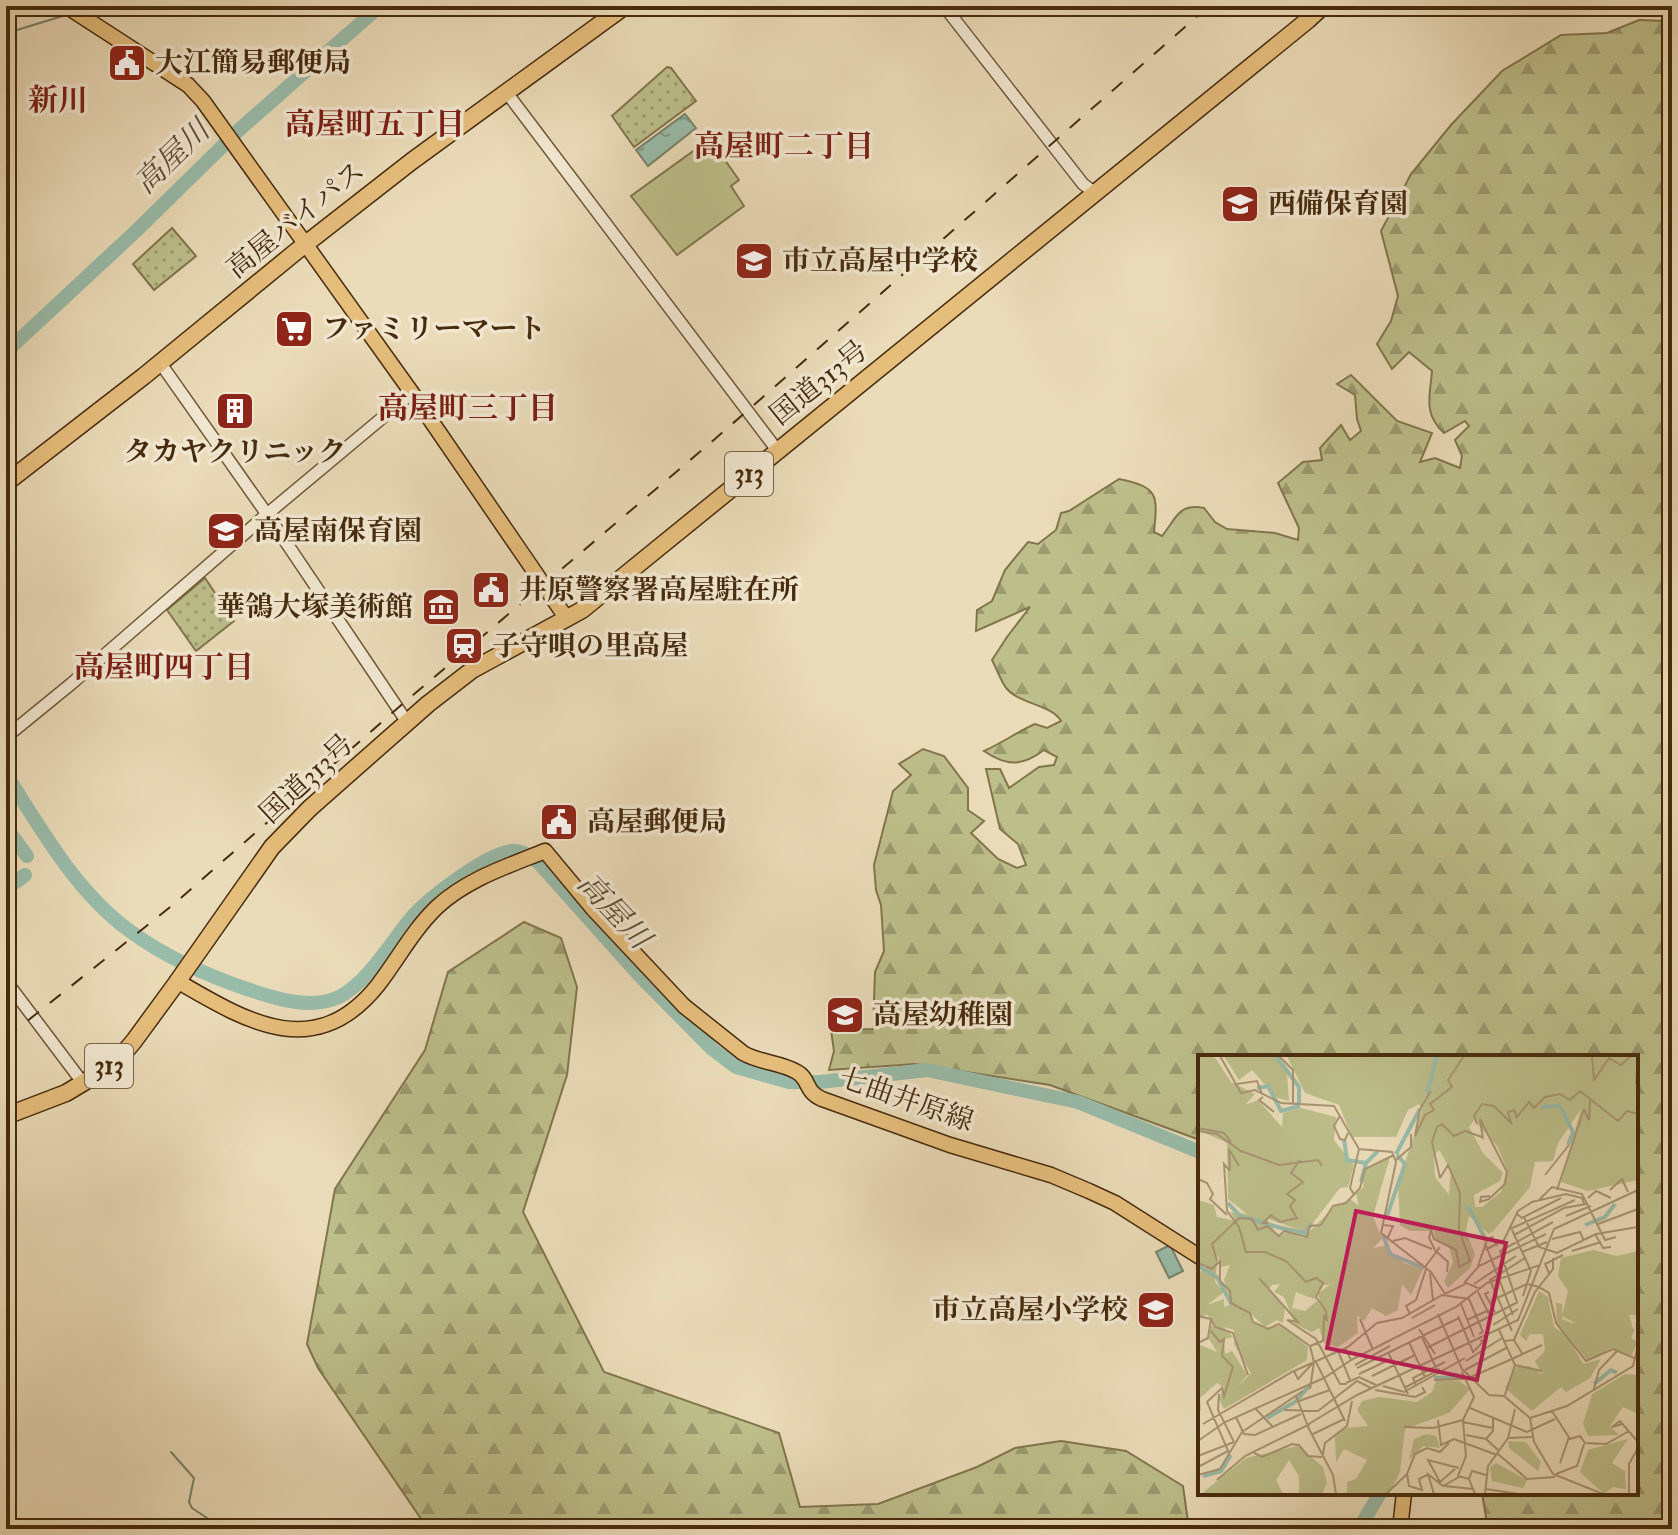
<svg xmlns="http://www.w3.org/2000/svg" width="1678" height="1535" font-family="'IM FELL Double Pica','Noto Serif JP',serif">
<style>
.forest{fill:url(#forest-firs);stroke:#82754c;stroke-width:2}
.park{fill:url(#park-dots);stroke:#82754c;stroke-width:2}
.garden{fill:#bdbf8b;stroke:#82754c;stroke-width:2}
.water{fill:url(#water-ripples);stroke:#78826b;stroke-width:2}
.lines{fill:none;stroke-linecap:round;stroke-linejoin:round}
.stream{stroke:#78826b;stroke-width:2}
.river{stroke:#99bcaa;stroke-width:14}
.minor-casing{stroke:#6f5738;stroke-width:14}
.major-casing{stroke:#462b0d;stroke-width:17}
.highway-casing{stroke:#462b0d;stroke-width:19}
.minor{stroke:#f2e8d2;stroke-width:11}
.major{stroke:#e6be7c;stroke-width:14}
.highway{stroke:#e6be7c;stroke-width:16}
.rail{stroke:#462b0d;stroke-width:2;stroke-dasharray:14 14;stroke-linecap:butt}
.labels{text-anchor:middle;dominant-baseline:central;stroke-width:7;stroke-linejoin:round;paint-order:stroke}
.shield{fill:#f2e8d2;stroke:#7a6448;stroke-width:2}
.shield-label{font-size:26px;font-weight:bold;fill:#462b0d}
.poi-label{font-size:28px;font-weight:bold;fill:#462b0d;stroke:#f2e8d2;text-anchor:start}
.street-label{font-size:28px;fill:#462b0d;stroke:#f2e8d2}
.neighbourhood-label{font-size:30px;font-weight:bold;fill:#7a1f14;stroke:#f2e8d2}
.water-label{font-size:30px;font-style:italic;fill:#5b4f34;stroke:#f2e8d2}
.inset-river{fill:none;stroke:#99bcaa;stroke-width:4}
.inset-road{fill:none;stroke:#a99574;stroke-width:2}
.view{fill:#c2185b;fill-opacity:0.15;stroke:#c2185b;stroke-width:4}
.inset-edge{fill:none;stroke:#462b0d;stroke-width:4}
</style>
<defs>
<pattern id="forest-firs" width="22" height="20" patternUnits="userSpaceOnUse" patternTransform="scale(2)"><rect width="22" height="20" fill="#bdbf8b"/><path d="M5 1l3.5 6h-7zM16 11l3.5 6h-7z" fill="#9b9b70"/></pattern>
<pattern id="park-dots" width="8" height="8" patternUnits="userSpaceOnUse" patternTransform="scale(2)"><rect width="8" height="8" fill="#bdbf8b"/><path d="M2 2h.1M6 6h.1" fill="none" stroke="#9b9b70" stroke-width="1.8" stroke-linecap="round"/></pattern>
<pattern id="water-ripples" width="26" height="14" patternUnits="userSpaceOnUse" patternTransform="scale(2)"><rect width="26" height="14" fill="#99bcaa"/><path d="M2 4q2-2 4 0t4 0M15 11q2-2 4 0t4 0" fill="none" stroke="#7f9989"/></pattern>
</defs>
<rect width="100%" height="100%" fill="#ebdcb9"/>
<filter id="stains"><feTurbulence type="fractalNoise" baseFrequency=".0025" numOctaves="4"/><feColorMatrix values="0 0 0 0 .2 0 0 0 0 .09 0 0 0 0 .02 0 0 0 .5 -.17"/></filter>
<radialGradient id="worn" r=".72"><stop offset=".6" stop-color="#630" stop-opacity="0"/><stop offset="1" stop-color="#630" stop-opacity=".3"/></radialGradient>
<g class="forest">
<path d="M 1639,20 L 1665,21 L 1672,39 L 1672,1529 L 1488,1529 L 1482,1493 L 1636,1493 L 1636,1057 L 1200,1057 L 1200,1140 L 1050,1085 L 915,1064 L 829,1070 L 834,1051 L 831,1030 L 873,1029 L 875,972 L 884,951 L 881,905 L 876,890 L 874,865 L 893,791 L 911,775 L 899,764 L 923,749 L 944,756 L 968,788 L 968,810 L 984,821 L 971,833 L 998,859 L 1017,868 L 1026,865 L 1018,844 L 1000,829 L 986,769 L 1000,769 L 1009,788 L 1039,767 L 1054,765 L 1057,757 L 1044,750 C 1022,767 1006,766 984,751 C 1002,743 1017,732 1035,724 L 1047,728 L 1061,721 C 1052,705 1020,704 1007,689 C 1001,682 997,669 992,660 L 1007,637 L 1030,607 L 976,631 L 977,610 L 992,601 L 1005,570 L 1028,542 L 1038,544 L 1056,530 L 1061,513 L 1069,511 L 1119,479 C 1158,487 1158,494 1154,532 L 1162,536 C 1176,519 1178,503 1204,508 L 1215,522 L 1227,529 L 1275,533 L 1298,540 L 1299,528 L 1278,483 L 1303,462 L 1322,460 L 1320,448 L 1341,425 L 1350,440 L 1361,431 L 1357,419 L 1355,395 L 1337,384 L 1351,375 L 1397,421 L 1432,433 L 1420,462 L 1435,458 L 1460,468 L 1462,456 L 1455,440 L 1469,426 L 1465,421 L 1444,433 C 1423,414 1430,396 1432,371 L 1409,352 L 1392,369 L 1377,344 L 1391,321 L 1398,296 L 1381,231 L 1411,174 L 1451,125 L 1502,71 L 1561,35 L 1607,33 Z"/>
<polygon points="524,922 561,938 577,987 567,1075 523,1212 604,1372 779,1433 800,1507 878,1504 977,1467 1015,1448 1061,1441 1126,1451 1183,1486 1189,1529 428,1529 318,1368 307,1344 335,1189 425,1050 448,972"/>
</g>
<g class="park">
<polygon points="667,67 671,68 696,101 634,147 612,116"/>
<polygon points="172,228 196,256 154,290 133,264"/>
<polygon points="205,578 234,621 196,651 167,610"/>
</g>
<polygon class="garden" points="710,139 739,180 731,186 744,206 677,255 631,196"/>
<g class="water">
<polygon points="685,114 696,128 648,166 636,150"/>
<polygon points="1170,1245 1183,1271 1169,1278 1156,1252"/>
</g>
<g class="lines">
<g class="stream">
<polyline points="17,30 66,15"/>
<polyline points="171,1452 194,1478 189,1502 192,1508 210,1520"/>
<polyline points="216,1524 224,1529"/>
</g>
<g class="river">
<polyline points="177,6 186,6"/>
<polyline points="6,352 136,231 241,128 380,6"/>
<path d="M 6,774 C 40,828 77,893 130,931 C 165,957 208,976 250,990 C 277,999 311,1010 339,997 C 368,982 391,942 412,917 C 429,898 488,852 513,851 C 524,851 531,857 539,863 L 640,976 L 712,1049 L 736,1067 L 789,1082 L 820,1082 L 927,1070 L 1078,1102 L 1200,1152"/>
<polyline points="6,827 27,856"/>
<polyline points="6,889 25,875"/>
<polyline points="1359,1529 1380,1493"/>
</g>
<defs>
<g id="minor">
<polyline points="944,6 1083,184 1095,193"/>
<polyline points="507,93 777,450"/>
<polyline points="161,364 271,520 407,722"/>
<polyline points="6,737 71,684 266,515 412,393"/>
<polyline points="6,981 83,1083"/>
</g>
<g id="major">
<polyline points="66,6 188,85 203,101 412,393 567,619"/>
<path d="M 177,981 C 246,1021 315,1064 378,985 C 398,959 413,930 437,907 C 467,879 508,866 545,851 L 594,910 L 684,1006 L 743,1053 C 760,1063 780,1062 797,1072 C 810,1079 804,1091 822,1099 L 950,1145 L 1051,1175 L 1089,1191 L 1115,1203 L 1200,1257"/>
<polyline points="1400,1529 1404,1493"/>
</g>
<g id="highway">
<polyline points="6,483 144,376 298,250 412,161 625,6"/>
<polyline points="6,1116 66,1093 106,1069 118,1060 134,1041 175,985 272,847 310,808 428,704 472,670 582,610 1308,20 1323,6"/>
</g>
</defs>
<use href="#minor" class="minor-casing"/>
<use href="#major" class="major-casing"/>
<use href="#highway" class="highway-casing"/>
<use href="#minor" class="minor"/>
<use href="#major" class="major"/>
<use href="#highway" class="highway"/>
<polyline class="rail" points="6,1038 174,904 399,707 715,439 1209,6"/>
</g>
<defs>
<symbol id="civic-square" viewBox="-11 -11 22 22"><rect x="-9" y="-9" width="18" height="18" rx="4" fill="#8f2418" stroke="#f2e8d2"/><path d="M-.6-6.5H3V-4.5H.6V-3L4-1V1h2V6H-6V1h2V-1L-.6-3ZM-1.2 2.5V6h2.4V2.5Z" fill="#fff"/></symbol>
<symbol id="school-square" viewBox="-11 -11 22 22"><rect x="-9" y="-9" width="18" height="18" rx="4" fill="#8f2418" stroke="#f2e8d2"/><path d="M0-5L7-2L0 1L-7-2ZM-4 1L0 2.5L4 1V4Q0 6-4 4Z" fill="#fff"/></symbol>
<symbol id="supermarket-square" viewBox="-11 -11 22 22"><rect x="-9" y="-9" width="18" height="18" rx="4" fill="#8f2418" stroke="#f2e8d2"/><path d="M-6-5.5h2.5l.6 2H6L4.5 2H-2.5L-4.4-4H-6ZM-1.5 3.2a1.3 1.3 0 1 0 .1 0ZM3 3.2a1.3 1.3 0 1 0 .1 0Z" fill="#fff"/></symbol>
<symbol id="building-square" viewBox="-11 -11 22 22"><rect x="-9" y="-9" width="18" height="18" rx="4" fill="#8f2418" stroke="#f2e8d2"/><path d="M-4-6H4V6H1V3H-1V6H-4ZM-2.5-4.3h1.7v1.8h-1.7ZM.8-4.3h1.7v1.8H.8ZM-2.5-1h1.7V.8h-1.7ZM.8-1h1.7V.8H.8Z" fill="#fff"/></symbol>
<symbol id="museum-square" viewBox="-11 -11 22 22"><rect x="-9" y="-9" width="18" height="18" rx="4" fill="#8f2418" stroke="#f2e8d2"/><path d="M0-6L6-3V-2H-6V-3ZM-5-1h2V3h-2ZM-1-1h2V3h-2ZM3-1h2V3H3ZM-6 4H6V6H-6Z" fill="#fff"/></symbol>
<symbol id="station-square" viewBox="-11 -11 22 22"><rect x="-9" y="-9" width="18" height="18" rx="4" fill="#8f2418" stroke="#f2e8d2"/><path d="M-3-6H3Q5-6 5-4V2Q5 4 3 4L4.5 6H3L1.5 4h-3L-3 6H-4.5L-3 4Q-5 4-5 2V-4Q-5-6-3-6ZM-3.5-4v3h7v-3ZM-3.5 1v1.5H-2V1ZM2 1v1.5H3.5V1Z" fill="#fff"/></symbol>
</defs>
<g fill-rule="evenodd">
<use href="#civic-square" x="105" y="41" width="44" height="44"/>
<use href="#school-square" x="1218" y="182" width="44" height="44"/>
<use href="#school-square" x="732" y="239" width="44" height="44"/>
<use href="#supermarket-square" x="272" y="307" width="44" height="44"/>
<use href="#building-square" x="213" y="389" width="44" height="44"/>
<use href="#school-square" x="204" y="509" width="44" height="44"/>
<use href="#civic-square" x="469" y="568" width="44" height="44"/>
<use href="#museum-square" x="419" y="585" width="44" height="44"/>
<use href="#station-square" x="442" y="624" width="44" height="44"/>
<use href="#civic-square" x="537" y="800" width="44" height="44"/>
<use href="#school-square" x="823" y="993" width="44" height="44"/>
<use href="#school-square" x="1134" y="1288" width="44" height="44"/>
</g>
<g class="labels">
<g class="shield">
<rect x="725" y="452" width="48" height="44" rx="6"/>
<rect x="85" y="1044" width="48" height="44" rx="6"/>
</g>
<g class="shield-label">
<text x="749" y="474">313</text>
<text x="109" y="1066">313</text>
</g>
<g class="poi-label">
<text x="155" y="63">大江簡易郵便局</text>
<text x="1268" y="204">西備保育園</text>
<text x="782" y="261">市立高屋中学校</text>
<text x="322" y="329">ファミリーマート</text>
<text x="235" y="452" text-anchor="middle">タカヤクリニック</text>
<text x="254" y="531">高屋南保育園</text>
<text x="519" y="590">井原警察署高屋駐在所</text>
<text x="413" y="607" text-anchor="end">華鴒大塚美術館</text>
<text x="492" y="646">子守唄の里高屋</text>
<text x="587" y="822">高屋郵便局</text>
<text x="873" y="1015">高屋幼稚園</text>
<text x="1128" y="1310" text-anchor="end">市立高屋小学校</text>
</g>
<g class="street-label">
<text transform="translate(296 220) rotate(-39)">高屋バイパス</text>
<text transform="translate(819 383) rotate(-39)">国道313号</text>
<text transform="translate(307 779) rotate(-43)">国道313号</text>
<text transform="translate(906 1100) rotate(19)">七曲井原線</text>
</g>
<g class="neighbourhood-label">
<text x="58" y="100">新川</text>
<text x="375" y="124">高屋町五丁目</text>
<text x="784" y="146">高屋町二丁目</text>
<text x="468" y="408">高屋町三丁目</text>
<text x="164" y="667">高屋町四丁目</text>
</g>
<g class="water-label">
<text transform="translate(172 157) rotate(-44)">高屋川</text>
<text transform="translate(614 911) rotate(47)">高屋川</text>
</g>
</g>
<g transform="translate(1198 1055)">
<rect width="440" height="440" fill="#ebdcb9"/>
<path d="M 0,1 L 16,1 L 33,27 L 57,39 L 47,50 L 60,45 L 84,72 L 85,58 L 103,53 L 138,62 L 136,85 L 156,110 L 150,132 L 142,133 L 108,177 L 68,163 L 80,181 L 89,177 L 105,183 L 136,152 L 152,144 L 161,151 L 158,138 L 165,133 L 166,115 L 192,102 L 175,161 L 184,184 L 175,193 L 187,191 L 206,208 L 225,214 L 213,240 L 204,229 L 200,255 L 188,261 L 174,253 L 166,266 L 159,260 L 160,278 L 140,292 L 127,289 L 121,273 L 114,277 L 97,269 L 86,242 L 76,237 L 82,229 L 74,230 L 71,234 L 87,253 L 85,268 L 79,265 L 67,272 L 53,259 L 54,267 L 66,273 L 82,271 L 93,278 L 110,292 L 109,305 L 26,354 L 21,344 L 26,332 L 19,328 L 2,343 L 3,356 L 0,354 L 0,289 L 19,297 L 11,284 L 13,270 L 20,274 L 9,259 L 0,265 L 0,212 L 2,217 L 10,211 L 0,207 L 0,145 L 16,150 L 19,162 L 38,166 L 32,157 L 49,159 L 30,144 L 29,88 L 0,75 ZM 20,199 L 23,212 L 32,210 L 26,225 L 34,249 L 26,252 L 26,244 L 9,250 L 26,237 L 17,227 ZM 126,230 L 132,230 L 120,238 L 123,251 L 119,246 L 107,256 L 94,253 L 98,237 L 116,244 L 120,235 ZM 26,272 L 36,275 L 36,289 L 53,318 L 39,332 L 49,320 L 34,296 L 27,299 L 26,284 L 35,282 ZM 26,1 L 76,1 L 89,19 L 91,46 L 79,43 L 54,15 L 41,25 ZM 89,1 L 440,1 L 440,125 L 390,136 L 363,127 L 383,54 L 360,88 L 355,106 L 337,107 L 332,132 L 296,175 L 291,179 L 271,161 L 268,176 L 277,199 L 272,213 L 250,233 L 246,226 L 255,207 L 251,191 L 237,183 L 236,176 L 212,176 L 202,170 L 200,129 L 224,56 L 221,49 L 210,55 L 198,82 L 154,82 L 141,50 L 107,38 ZM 276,65 L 299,91 L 309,114 L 303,137 L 284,152 L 277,152 L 276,140 L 302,126 L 305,118 L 285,98 L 271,72 ZM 241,95 L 253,115 L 251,140 L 237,122 L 236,101 ZM 395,195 L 419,201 L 440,196 L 440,260 L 431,260 L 436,277 L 379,269 L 364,261 L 370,236 L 360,221 L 363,203 ZM 341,236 L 350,242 L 356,272 L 369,281 L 385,309 L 403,304 L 392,323 L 368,337 L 363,332 L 334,356 L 307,333 L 318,312 L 331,311 L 345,320 L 337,306 L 347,296 L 345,279 L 332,279 L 328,286 L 322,280 ZM 427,319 L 440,320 L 440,359 L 425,352 L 412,371 L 421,380 L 390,381 L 385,369 L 394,339 ZM 238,326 L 261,326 L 272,334 L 251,358 L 207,374 L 202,417 L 191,439 L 149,439 L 149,427 L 158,424 L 169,405 L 146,394 L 138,408 L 137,381 L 148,373 L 170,371 L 159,355 L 164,346 L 181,342 L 219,347 L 234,337 ZM 228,379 L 238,381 L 242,393 L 225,391 L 211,405 L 216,384 ZM 430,384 L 414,408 L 427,416 L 428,434 L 415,432 L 406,439 L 382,417 L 390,395 ZM 310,386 L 328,387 L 343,407 L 340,416 L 311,393 ZM 100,391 L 125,412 L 129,428 L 124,439 L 101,438 L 101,421 L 91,405 L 78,425 L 85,439 L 3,439 L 48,403 ZM 298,408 L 329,425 L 325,433 L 294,426 L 292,412 Z" fill="#bdbf8b" fill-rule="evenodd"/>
<path d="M 358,248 L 364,249 L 364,264 L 373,268 L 391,266 L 437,274 L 433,283 L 440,287 L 433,301 L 414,293 L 390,306 L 359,268 Z" fill="#bdbf8b"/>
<path class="inset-river" d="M 78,1 L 101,32 L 101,50M 59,33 L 70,31 L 83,56 L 102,51M 229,39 L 239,1M 343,52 L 362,51 L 375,77 L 370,90M 146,84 L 149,105 L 168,108M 198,99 L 222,54M 163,127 L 168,108 L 180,96M 30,148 L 42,161 L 83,173 L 107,178 L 114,168M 270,151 L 288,185M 189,161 L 207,109 L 199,100M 387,170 L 407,162 L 417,149M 185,180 L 192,199 L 226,213M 0,211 L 19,222 L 34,250M 236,323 L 265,322M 396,329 L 413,315 L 419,318M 69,363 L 97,347 L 113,329M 5,421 L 23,416 L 33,400"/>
<path class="inset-road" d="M 22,1 L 43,38 L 57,35 L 83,48 L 136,51 L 161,94 L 194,97 L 198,107 L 183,178 L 233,217 L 247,239 L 269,228 L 282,234M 81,1 L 95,15 L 95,48M 394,1 L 396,25 L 411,3 L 423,10 L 433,1M 39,29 L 59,26 L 64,39M 438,29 L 440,1M 233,36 L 222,54 L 217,81 L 227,60 L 236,55 L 232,49 L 254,32 L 250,25 L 266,1M 65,42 L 61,45 L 76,57M 386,54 L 391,65 L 392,45M 310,57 L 316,55 L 319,62 L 331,47 L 336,53 L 347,42 L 362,39 L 372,45 L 382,36 L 420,66 L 429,56 L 440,59M 141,62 L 136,71 L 142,84 L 147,85 L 150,78M 279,69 L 276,61 L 284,49 L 296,51 L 313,68 L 310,57M 0,73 L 26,78 L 33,87M 0,76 L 19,79 L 43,96 L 81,110 L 120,105 L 124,111M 285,84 L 282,64 L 309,117 L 307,129 L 291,144 L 282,147 L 283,142 L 292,141M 198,105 L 213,92 L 213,79M 32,115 L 31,94 L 41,111M 32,116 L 26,109 L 29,156 L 41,172 L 48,197 L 67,197 L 88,206 L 108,227 L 118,223 L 125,228 L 118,242 L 128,256 L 129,266 L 126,260 L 125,286 L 112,291M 347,120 L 371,90M 242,123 L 234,87 L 239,72 L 244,69 L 256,81 L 267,76 L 284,82M 0,124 L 9,128 L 15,139 L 12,144 L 29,160M 359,135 L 386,54M 412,135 L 424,124 L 430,137M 156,139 L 152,133 L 161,94M 390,143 L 398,136 L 413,143M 340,146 L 354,132 L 384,139 L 407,185 L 418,182M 319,159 L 324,163 L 363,143M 368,161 L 393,151M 326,162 L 341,192 L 359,198 L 398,179 L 440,172M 70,168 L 65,168 L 73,160 L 82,167 L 99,163 L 92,151 L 97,145 L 89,139 L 105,127 L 93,118 L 102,105M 400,169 L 440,154M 185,170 L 195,171 L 189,184M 312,174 L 377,145M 314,175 L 333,216 L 325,241M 397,179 L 405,193 L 413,192M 316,180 L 366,153 L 388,149M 354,184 L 382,177 L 386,186M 195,186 L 207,183 L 234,194M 287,188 L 315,260M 287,195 L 306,185 L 320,156 L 334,147 L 368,139 L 384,143 L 386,149M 374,196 L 403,187M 238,197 L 231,183 L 233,175 L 236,184 L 258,195 L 261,212 L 272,206 L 261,174 L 262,138 L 250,110 L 242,123M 239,197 L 250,207 L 249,217M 324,197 L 349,187M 19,206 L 14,189 L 41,163 L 54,164 L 60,175 L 69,171 L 81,181 L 86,176 L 109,182 L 112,171 L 123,170 L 135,151 L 148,148 L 162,133 L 167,114 L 196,100M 0,208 L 14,214 L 22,206 L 22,226 L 32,236 L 33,248 L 52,258 L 55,267 L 70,274 L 81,269 L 112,291 L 116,307 L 112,334M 280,211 L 289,185 L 294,182 L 299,191M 227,212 L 242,192M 232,218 L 235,245M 351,218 L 347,209 L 365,200M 61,223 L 100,267 L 89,265 L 118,284 L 142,329 L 149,329M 266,228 L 281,211 L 348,179M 276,229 L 318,201M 280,237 L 291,259M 291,237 L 287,239 L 297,257M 293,246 L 329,229 L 341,232 L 351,238 L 358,268 L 388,306 L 415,294 L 436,303M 319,247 L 302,196 L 355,167M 263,249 L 276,282M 212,259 L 208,251 L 218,245 L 228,214M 240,259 L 264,314 L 291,340 L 306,341 L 332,363M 0,261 L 13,264 L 10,283 L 0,288M 260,261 L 275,297 L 287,285 L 282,286M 214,263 L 237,250M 13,264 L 17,272 L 35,278 L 50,320M 162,264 L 175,295M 269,265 L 291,255M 295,270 L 320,254M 221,274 L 237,299M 301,275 L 317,310 L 307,340M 13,276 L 22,287 L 26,284 L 24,301 L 35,312 L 26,341 L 24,333 L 9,347 L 31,398M 314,276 L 292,225 L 327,203M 224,282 L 239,315M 316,285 L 337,237 L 355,214 L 355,203M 305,286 L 316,285 L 325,300M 211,287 L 227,322M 229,293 L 320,247M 140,296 L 152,325M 190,297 L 210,339M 314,304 L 344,290M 153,305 L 258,252 L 289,228 L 342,210M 268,306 L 304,283M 118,307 L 147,366M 157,310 L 192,291M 317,310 L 344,316M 159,313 L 261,263M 267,315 L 308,293M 96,316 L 100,324 L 114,309M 264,317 L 276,342 L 265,365 L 268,401 L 260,421 L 271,424M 161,319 L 193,304M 174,321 L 217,300M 273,322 L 314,304M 236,325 L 266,324M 148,328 L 161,322 L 178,330M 218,330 L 215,323 L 247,307M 185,331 L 206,337 L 267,303M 208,332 L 242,314M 396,334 L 401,315 L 419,296M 177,335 L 217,342 L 227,337 L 224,332M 21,339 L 20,355 L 36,387M 98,341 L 109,369M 101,346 L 132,335M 57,353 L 75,372M 272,353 L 329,377 L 357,364M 86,355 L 120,356 L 159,326 L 173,333M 354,356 L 372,384 L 382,381 L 387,388 L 408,389 L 431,376M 38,362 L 46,379 L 57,380 L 103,359M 332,363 L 369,351 L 435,311 L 440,291M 332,363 L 336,387 L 355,419 L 405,439M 240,365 L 243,390 L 256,384 L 299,400M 265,367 L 295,373M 5,369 L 94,317 L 150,292 L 179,268 L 204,263 L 244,240 L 271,244 L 285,277 L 281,279M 424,369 L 414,372 L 422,366 L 440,387M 109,370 L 135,420 L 138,439M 109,370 L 159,340 L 320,265 L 356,174 L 440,135M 206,372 L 235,373 L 265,365M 115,379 L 146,364M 268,380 L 288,384 L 300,395M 310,383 L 334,382M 288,384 L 295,376 L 295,362M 0,386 L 27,367 L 126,323 L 153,305 L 147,293M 92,389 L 101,390 L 110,401 L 124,402M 56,398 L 64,402 L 92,390M 125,399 L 127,388 L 149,371 L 154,346M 300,399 L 329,424 L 357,422M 0,401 L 36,387M 362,408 L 371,382M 0,412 L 30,396M 257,414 L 242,427 L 230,405 L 261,413M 358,419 L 379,411 L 386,389M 0,420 L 22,414 L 44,377 L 105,336M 229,420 L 221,424 L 224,435 L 211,431 L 209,419 L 217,399 L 229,393 L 242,397 L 251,388M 19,425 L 47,401 L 112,369M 247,431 L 275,434M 288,434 L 320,439M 188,439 L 209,419M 236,439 L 230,419 L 245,431 L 261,422M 277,439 L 271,424 L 274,416 L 288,420M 287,439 L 290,411 L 310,383 L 317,354M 431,439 L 431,409 L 440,393"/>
<path class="view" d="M 158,156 L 308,188 L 279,325 L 129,293 Z"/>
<rect width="440" height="440" class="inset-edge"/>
</g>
<rect width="1678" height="1535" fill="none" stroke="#ebdcb9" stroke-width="32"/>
<rect x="8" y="8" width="1662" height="1519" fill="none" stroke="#462b0d" stroke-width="4"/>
<rect x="16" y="16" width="1646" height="1503" fill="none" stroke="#462b0d" stroke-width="2"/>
<rect width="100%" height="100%" filter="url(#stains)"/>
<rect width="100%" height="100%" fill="url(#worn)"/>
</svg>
